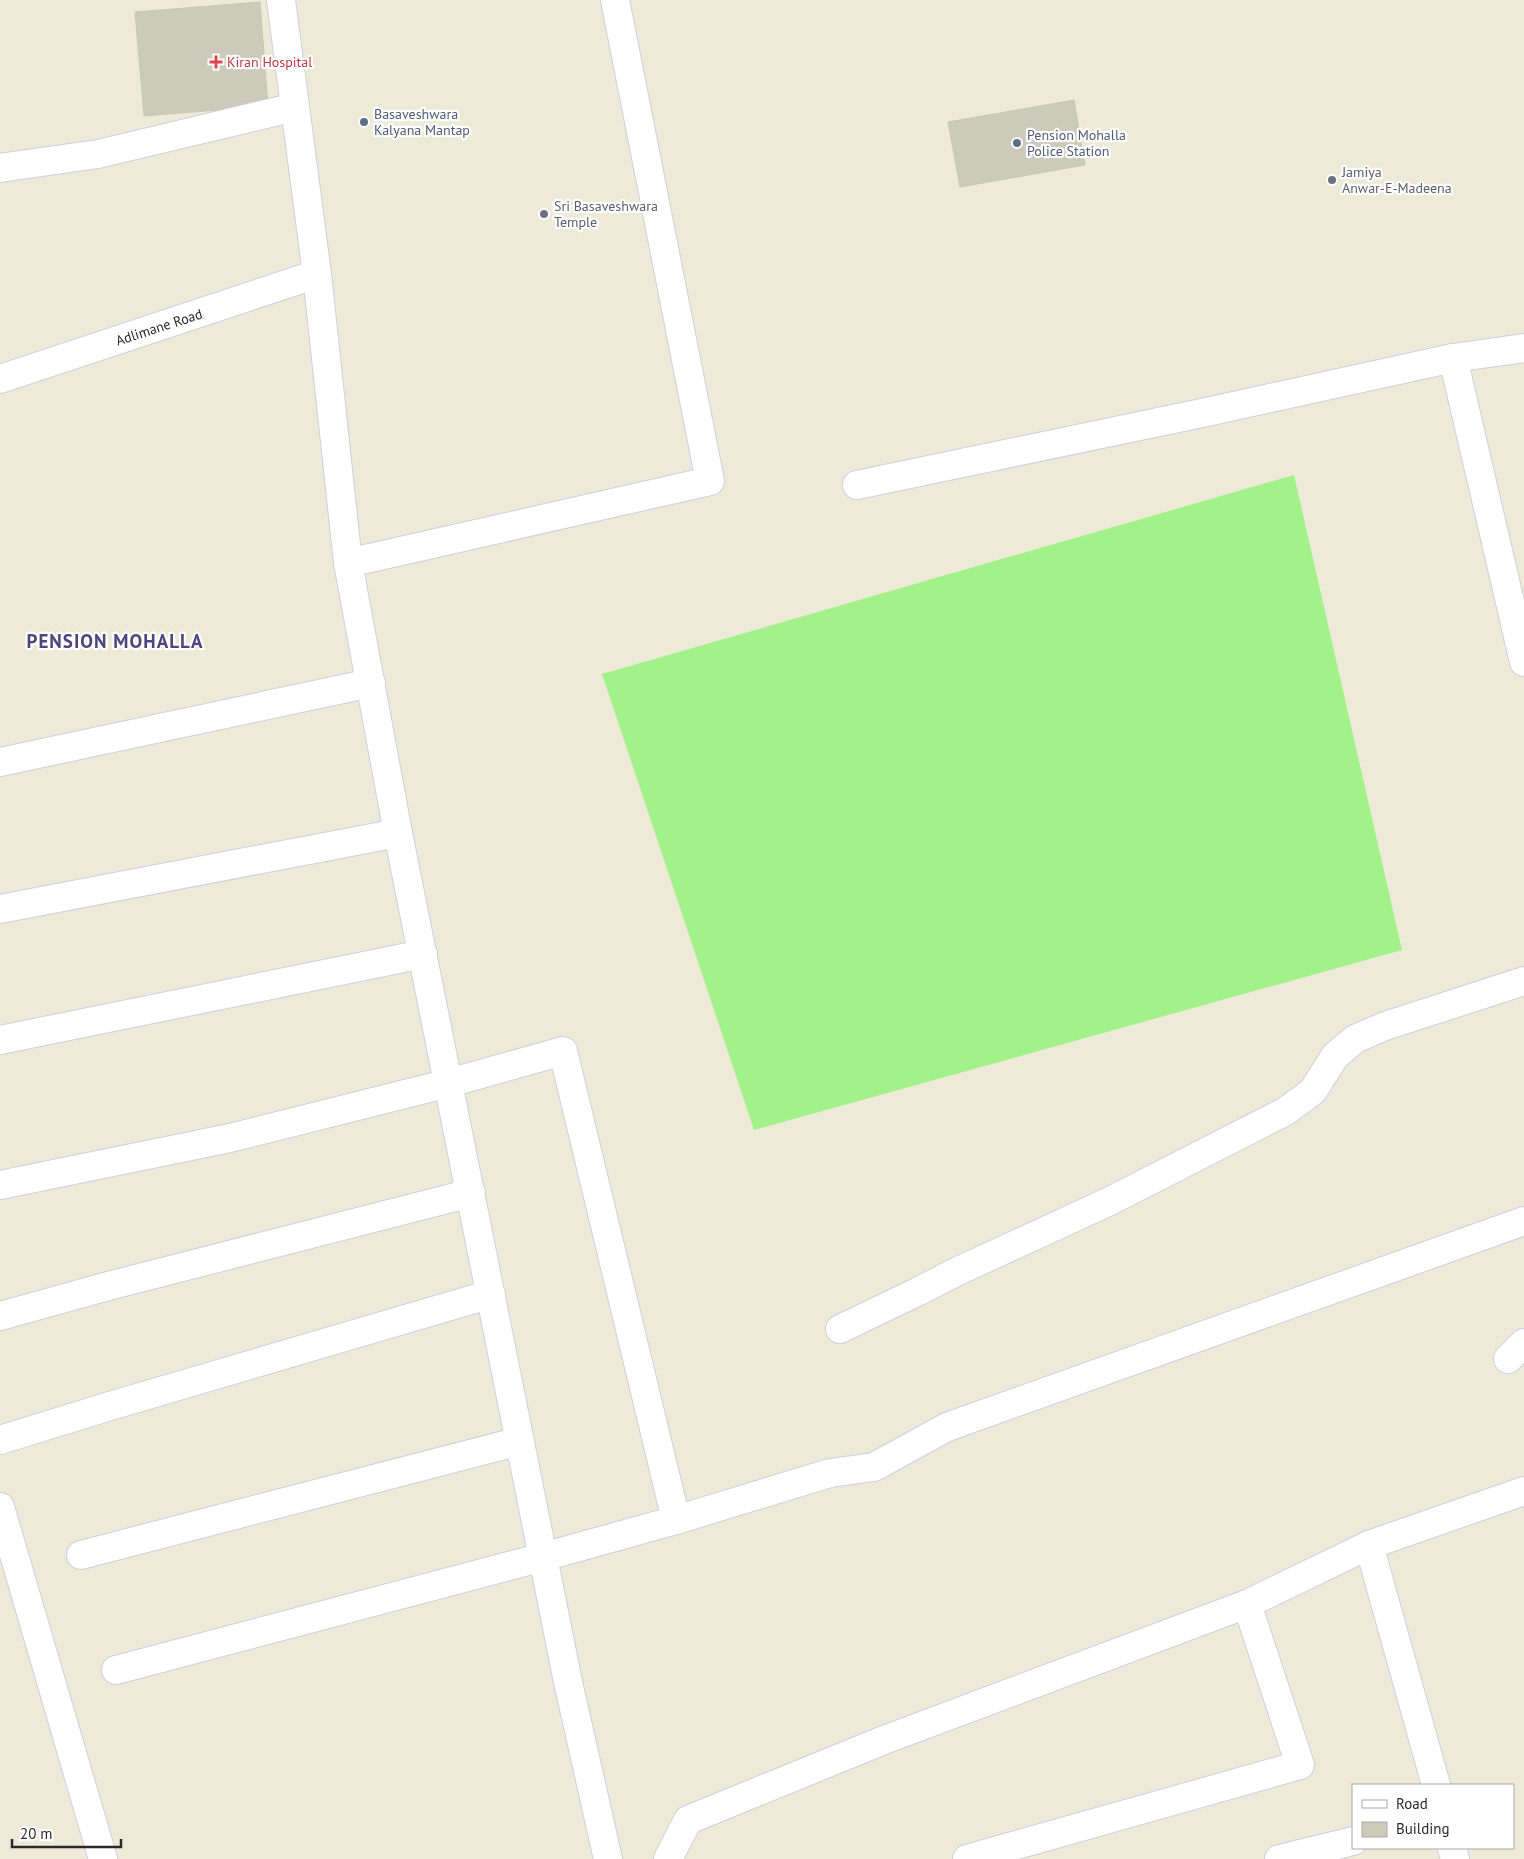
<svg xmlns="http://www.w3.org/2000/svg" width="1524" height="1859" font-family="'PT Sans',sans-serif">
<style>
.pitch{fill:#a2f289}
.building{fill:#cbcabb;stroke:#c8c8b2}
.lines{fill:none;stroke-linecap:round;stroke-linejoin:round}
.minor-casing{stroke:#d1cee4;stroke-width:30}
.minor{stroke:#fff;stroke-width:28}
.health-dot{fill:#e0444e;stroke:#fff;stroke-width:2}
.service-dot{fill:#5c6f8a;stroke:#fff;stroke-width:2}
.worship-dot{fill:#6b7280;stroke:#fff;stroke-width:2}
.labels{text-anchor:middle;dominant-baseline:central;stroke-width:4.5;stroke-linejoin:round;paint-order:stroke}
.health-label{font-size:14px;fill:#be3a42;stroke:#fff;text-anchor:start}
.service-label{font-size:14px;fill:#4e5e75;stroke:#fff;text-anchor:start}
.worship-label{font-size:14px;fill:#5b616d;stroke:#fff;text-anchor:start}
.street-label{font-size:14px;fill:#292929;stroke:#fff}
.district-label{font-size:19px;font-weight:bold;letter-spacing:1px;fill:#4e457e;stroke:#fff}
</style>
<rect width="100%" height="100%" fill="#edebd8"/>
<polygon class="pitch" points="1294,475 1402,950 754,1130 602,674"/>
<g class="building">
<polygon points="260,2 268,106 144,116 135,12"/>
<polygon points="1074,100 1085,165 960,187 948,122"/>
</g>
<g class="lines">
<defs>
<g id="minor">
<polyline points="281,0 317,274 348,563 398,833 568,1682 608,1859"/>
<polyline points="0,168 98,154 295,107"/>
<polyline points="1453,358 1524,662"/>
<polyline points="0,379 317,274"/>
<polyline points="857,485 1202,413 1453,358 1524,348"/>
<polyline points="348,563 710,481 615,0"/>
<polyline points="0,762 371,683"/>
<polyline points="0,909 398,833"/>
<polyline points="0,1040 423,954"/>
<polyline points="0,1185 230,1138 449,1083 563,1051 676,1520 830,1473 874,1467 947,1427 1524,1221"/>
<polyline points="0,1316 112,1285 471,1193"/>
<polyline points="840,1329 919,1291 956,1272 1110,1201 1286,1111 1313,1091 1335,1056 1355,1039 1385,1026 1524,981"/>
<polyline points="1508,1359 1524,1343"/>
<polyline points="0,1440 110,1406 491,1294"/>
<polyline points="0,1507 103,1859"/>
<polyline points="1369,1545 1436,1785"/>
<polyline points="81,1555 520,1441"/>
<polyline points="116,1670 543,1557 676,1520"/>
<polyline points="1452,1848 1455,1859"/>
<polyline points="668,1859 688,1820 884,1740 1247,1604 1369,1545 1524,1491"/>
<polyline points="967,1859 1300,1765 1247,1604"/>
<polyline points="1279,1859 1353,1841"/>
</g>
</defs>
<use href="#minor" class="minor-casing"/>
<use href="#minor" class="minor"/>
</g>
<path class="health-dot" d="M213.5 54.5h5v5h5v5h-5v5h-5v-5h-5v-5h5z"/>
<g class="service-dot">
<circle cx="364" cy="122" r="5"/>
<circle cx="1017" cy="143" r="5"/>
</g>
<g class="worship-dot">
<circle cx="1332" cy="180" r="5"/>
<circle cx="544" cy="214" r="5"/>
</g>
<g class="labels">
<g class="health-label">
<text x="227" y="62">Kiran Hospital</text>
</g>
<g class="service-label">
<text x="374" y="114">Basaveshwara<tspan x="374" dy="16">Kalyana Mantap</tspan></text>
<text x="1027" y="135">Pension Mohalla<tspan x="1027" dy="16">Police Station</tspan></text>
</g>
<g class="worship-label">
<text x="1342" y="172">Jamiya<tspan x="1342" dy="16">Anwar-E-Madeena</tspan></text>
<text x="554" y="206">Sri Basaveshwara<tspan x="554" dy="16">Temple</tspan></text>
</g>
<g class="street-label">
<text transform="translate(159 327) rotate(-18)">Adlimane Road</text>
</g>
<g class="district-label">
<text x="115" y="641">PENSION MOHALLA</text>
</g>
</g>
<rect x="1352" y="1784" width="162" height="65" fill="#ffffff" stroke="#a9a9a9"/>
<rect x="1362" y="1800" width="25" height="8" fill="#ffffff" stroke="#a9a9a9"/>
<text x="1396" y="1809" font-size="15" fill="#292929">Road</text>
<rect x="1362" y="1822" width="25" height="15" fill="#cbcabb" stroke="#a9a9a9"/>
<text x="1396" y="1834" font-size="15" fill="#292929">Building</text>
<path d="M12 1839v8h109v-8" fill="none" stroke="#292929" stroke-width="2.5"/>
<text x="20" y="1839" font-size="15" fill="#292929" stroke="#ffffff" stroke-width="4" paint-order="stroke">20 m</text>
</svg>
